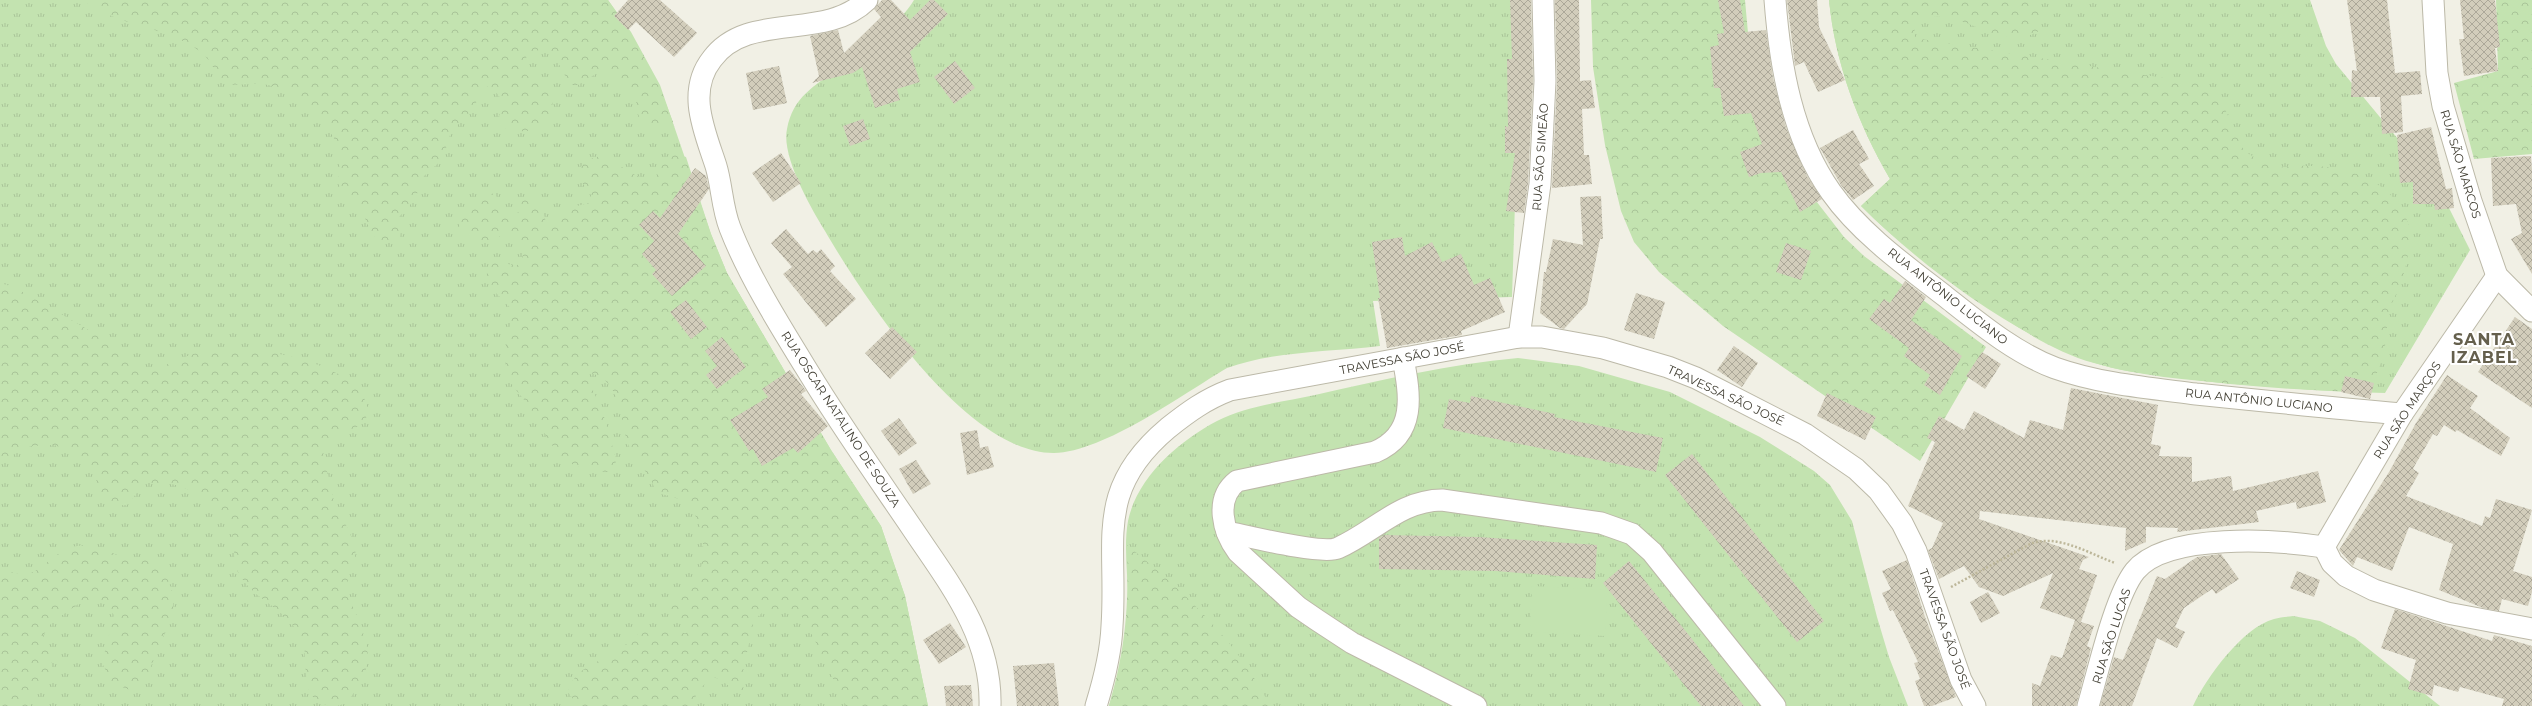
<svg xmlns="http://www.w3.org/2000/svg" width="2532" height="706" font-family="Montserrat,sans-serif">
<style>
.grass{fill:url(#grass-tufts)}
.forest{fill:url(#forest-crowns)}
.pitch{fill:#c3e3b0}
.building{fill:url(#building-cross-hatch)}
.lines{fill:none;stroke-linecap:round;stroke-linejoin:round}
.street-casing{stroke:#bcb9a8;stroke-width:23}
.path{stroke:#bdb79a;stroke-width:2.5;stroke-dasharray:2 2;stroke-linecap:butt}
.street{stroke:#fff;stroke-width:21}
.labels{text-anchor:middle;dominant-baseline:central;stroke-width:4;stroke-linejoin:round;paint-order:stroke}
.street-label{font-size:12px;fill:#434035;stroke:#fff}
.district-label{font-size:16px;font-weight:bold;letter-spacing:1px;fill:#65604d;stroke:#fff}
</style>
<defs>
<pattern id="grass-tufts" width="24" height="20" patternUnits="userSpaceOnUse"><rect width="24" height="20" fill="#c3e3b0"/><path d="M3 7l-1-3M5 7V3M7 7l1-3M15 17l-1-3M17 17v-4M19 17l1-3" fill="none" stroke="#a9c498"/></pattern>
<pattern id="forest-crowns" width="20" height="18" patternUnits="userSpaceOnUse"><rect width="20" height="18" fill="#c3e3b0"/><path d="M2 6a3 3 0 1 1 6 0M12 15a3 3 0 1 1 6 0" fill="none" stroke="#a9c498"/></pattern>
<pattern id="building-cross-hatch" width="8" height="8" patternUnits="userSpaceOnUse"><rect width="8" height="8" fill="#d2cdbb"/><path d="M0 0l8 8M0 8l8-8" fill="none" stroke="#aca899"/></pattern>
</defs>
<rect width="100%" height="100%" fill="#f1f0e5"/>
<g class="grass">
<polygon points="0,0 608,0 631,32 660,85 711,234 727,273 831,450 881,526 905,596 928,706 0,706"/>
<path d="M 914,0 L 1516,0 L 1516,172 L 1512,297 L 1373,301 L 1380,346 C 1330,352 1274,351 1227,368 C 1183,394 1104,452 1054,453 C 967,454 864,298 825,231 C 811,208 781,156 787,129 C 793,97 814,86 838,69 C 862,52 899,25 914,0 Z"/>
<path d="M 1829,0 L 2310,0 L 2326,46 L 2336,64 L 2403,145 L 2449,208 L 2470,250 L 2385,393 C 2335,392 2285,388 2235,384 C 2188,380 2139,376 2094,363 C 2051,351 2012,324 1976,299 C 1935,270 1896,241 1861,206 L 1890,179 C 1858,124 1835,63 1829,0 Z"/>
<path d="M 1518,358 L 1579,366 L 1670,392 L 1760,437 L 1814,471 L 1830,485 L 1852,521 L 1877,617 L 1889,657 L 1908,706 L 1109,706 C 1118,675 1128,642 1128,610 C 1129,581 1123,549 1128,521 C 1137,477 1179,441 1217,421 C 1246,406 1282,402 1315,395 C 1382,380 1449,364 1518,358 Z"/>
<path d="M 2293,616 L 2320,621 L 2355,638 L 2440,706 L 2193,706 C 2206,678 2243,627 2274,619 C 2280,617 2287,617 2293,616 Z"/>
</g>
<g class="forest">
<path d="M 83,0 L 608,0 C 636,39 657,77 673,122 C 668,123 663,128 659,128 C 647,129 639,121 637,110 C 636,107 637,104 636,101 C 634,95 607,72 602,70 L 578,85 L 570,85 L 554,55 L 544,49 C 531,51 523,57 520,70 L 552,95 L 553,118 C 539,132 523,134 505,128 L 499,116 C 506,102 500,96 490,86 L 479,89 C 478,95 477,103 474,107 C 457,129 448,126 445,157 L 424,176 L 415,199 L 399,217 L 401,229 L 400,238 C 368,252 373,225 359,209 C 352,201 343,197 339,186 C 337,176 341,165 340,155 C 339,142 319,112 308,104 C 296,94 277,85 261,84 C 249,83 237,86 224,84 C 216,75 211,60 201,52 C 165,25 117,27 83,0 Z"/>
<polygon points="1591,0 1745,0 1748,33 1813,197 1844,237 1864,256 1986,347 1920,461 1723,326 1659,272 1634,242 1621,211 1605,145 1593,67"/>
<path d="M 1829,0 L 2039,0 L 2039,31 C 1993,56 1963,0 1914,22 L 1915,38 L 2201,84 L 2224,107 L 2244,151 L 2274,169 C 2321,159 2393,170 2409,226 C 2413,238 2405,273 2400,285 C 2397,293 2393,300 2390,308 C 2386,324 2387,338 2384,352 C 2381,366 2374,379 2369,392 C 2304,391 2237,386 2173,377 C 2147,374 2117,371 2092,362 C 2012,334 1921,266 1861,206 L 1890,179 C 1858,124 1835,63 1829,0 Z"/>
<polygon points="2496,0 2532,0 2532,154 2474,159 2454,83 2498,71"/>
<path d="M 675,154 L 686,157 L 711,234 L 727,273 L 831,450 L 881,526 L 905,596 L 928,706 L 846,706 L 809,628 L 802,617 L 787,610 L 763,612 L 754,620 L 741,681 L 746,695 C 734,694 726,680 713,677 L 696,692 L 695,706 L 578,706 L 568,692 C 574,666 602,662 621,649 C 630,643 635,633 646,630 C 660,626 672,634 686,633 L 689,627 L 686,620 L 675,617 L 668,607 C 671,590 686,594 695,581 C 709,560 705,518 684,502 C 676,496 665,496 656,492 C 651,475 639,465 631,450 C 618,425 624,380 590,373 L 588,379 L 603,413 L 616,459 L 615,468 L 609,472 C 554,470 554,444 528,405 C 520,394 508,383 506,369 C 503,354 510,327 513,311 C 502,297 471,276 497,261 L 516,266 L 522,261 L 523,253 L 507,229 L 495,241 C 481,243 469,239 459,229 C 461,212 476,192 495,194 L 504,210 L 516,217 L 522,201 L 529,197 C 544,202 543,215 548,228 L 564,209 L 589,203 L 591,195 L 579,178 L 579,169 C 611,133 622,187 656,176 C 661,166 662,156 675,154 Z"/>
<path d="M 0,283 L 14,287 L 106,340 L 145,373 C 165,366 186,355 206,350 C 243,342 359,361 367,406 C 372,438 328,422 323,457 C 322,462 326,469 328,474 C 330,485 332,496 336,506 C 343,520 351,532 355,548 C 358,561 345,575 348,588 C 355,627 383,649 357,688 C 351,697 347,704 337,706 C 294,706 311,661 302,640 C 288,608 254,601 239,574 C 231,559 236,549 233,537 C 228,516 202,494 182,487 C 170,482 157,483 145,483 L 127,505 L 109,506 L 99,498 L 96,478 L 77,454 L 54,445 L 31,446 L 0,461 Z"/>
<path d="M 84,545 L 117,555 L 151,560 L 166,575 L 173,593 L 173,611 L 169,626 L 162,639 L 143,686 L 135,692 L 112,683 L 102,663 L 114,615 L 105,604 L 84,600 L 51,623 L 43,636 C 46,646 52,657 52,667 C 53,686 28,683 30,706 L 0,706 L 0,568 C 40,585 39,561 69,548 C 73,546 79,546 84,545 Z"/>
<path d="M 1127,545 C 1182,590 1238,641 1270,706 L 1109,706 C 1126,647 1129,606 1127,545 Z"/>
</g>
<polygon class="pitch" points="1532,586 1607,590 1605,636 1530,632"/>
<g class="building">
<polygon points="628,0 660,0 697,33 674,57 636,22 628,30 614,16"/>
<polygon points="882,0 891,0 910,20 930,0 934,0 948,14 910,52 920,82 897,89 900,100 875,108 862,67 853,73 812,83 819,76 810,36 838,30 844,53 881,17 874,9"/>
<polygon points="1510,0 1531,0 1533,81 1528,183 1524,213 1506,211 1515,153 1505,153 1505,126 1508,127 1507,59 1512,59"/>
<polygon points="1555,0 1579,0 1580,81 1591,80 1595,108 1582,109 1584,155 1589,155 1592,184 1552,188 1557,82"/>
<polygon points="1718,0 1740,0 1745,32 1766,30 1773,78 1786,128 1807,176 1822,199 1800,212 1781,172 1761,173 1749,177 1740,152 1762,144 1751,113 1724,116 1720,88 1714,88 1710,47 1719,45 1717,34 1724,33"/>
<polygon points="1787,0 1817,0 1819,27 1845,80 1818,92 1804,62 1795,66"/>
<polygon points="2347,0 2387,0 2395,73 2420,71 2422,94 2401,96 2403,132 2382,134 2380,97 2351,97 2352,70 2357,71"/>
<polygon points="2460,0 2495,0 2500,47 2495,48 2498,71 2464,76 2459,39 2464,39"/>
<polygon points="955,61 975,88 954,104 934,77"/>
<polygon points="779,66 787,103 753,110 746,73"/>
<polygon points="863,119 870,139 850,146 843,126"/>
<polygon points="2431,127 2446,189 2452,188 2454,208 2435,210 2434,204 2413,204 2413,182 2400,183 2397,135"/>
<polygon points="1853,130 1869,159 1859,164 1874,186 1853,200 1841,185 1820,148"/>
<polygon points="781,153 801,183 773,202 752,173"/>
<polygon points="2531,156 2532,170 2532,274 2511,239 2522,233 2516,204 2493,206 2491,158"/>
<polygon points="695,168 706,176 709,189 678,234 706,266 672,296 652,274 656,270 642,254 654,241 639,225 653,211 660,218"/>
<polygon points="1601,196 1603,239 1600,239 1587,304 1564,329 1560,328 1540,313 1544,272 1546,272 1553,239 1583,245 1580,197"/>
<polygon points="786,229 808,254 813,250 817,253 821,249 835,266 830,271 856,299 826,327 783,274 792,267 771,243"/>
<polygon points="1402,237 1405,256 1432,242 1442,262 1461,254 1474,285 1490,278 1505,312 1461,331 1462,335 1387,348 1378,298 1380,298 1372,242"/>
<polygon points="1786,243 1811,251 1801,280 1776,272"/>
<polygon points="1905,281 1926,297 1911,320 1962,356 1940,395 1924,385 1930,375 1904,356 1909,348 1869,319 1884,299 1890,303"/>
<polygon points="1636,293 1665,302 1654,339 1624,330"/>
<polygon points="686,300 707,327 691,339 670,312"/>
<polygon points="2515,317 2532,329 2532,408 2478,372"/>
<polygon points="892,327 917,352 890,379 865,353"/>
<polygon points="722,337 746,367 717,389 706,375 717,366 705,351"/>
<polygon points="1734,346 1758,363 1742,387 1717,370"/>
<polygon points="1982,352 2001,364 1985,389 1966,376"/>
<polygon points="790,370 806,391 801,394 828,426 798,453 793,448 762,466 753,449 749,451 730,420 768,397 762,389"/>
<polygon points="2447,375 2478,396 2470,408 2510,438 2501,456 2457,430 2455,432 2444,425 2437,436 2433,434 2415,465 2413,469 2419,473 2406,496 2482,526 2485,516 2490,518 2496,499 2532,510 2513,571 2532,577 2532,592 2528,606 2502,599 2499,611 2483,608 2439,590 2453,544 2409,527 2392,571 2357,557 2353,566 2339,550 2389,472 2416,423"/>
<polygon points="2345,376 2374,383 2370,399 2341,392"/>
<polygon points="2071,388 2158,405 2151,444 2161,446 2159,456 2192,457 2192,482 2231,476 2233,491 2318,471 2326,502 2297,509 2296,502 2256,511 2259,522 2177,532 2178,528 2146,527 2146,542 2125,551 2126,528 1980,511 1979,519 2089,557 2083,560 2079,569 2097,575 2081,622 2094,626 2087,646 2091,648 2076,706 2032,706 2032,683 2040,686 2051,655 2062,658 2075,620 2040,608 2053,573 2003,596 1979,587 1964,566 1939,579 1928,550 1932,548 1943,523 1908,506 1935,442 1927,438 1939,416 1964,430 1974,411 2024,438 2030,420 2063,430"/>
<polygon points="1827,393 1876,417 1865,440 1817,416"/>
<polygon points="1471,396 1555,414 1554,417 1663,438 1656,472 1443,428 1449,399 1470,403"/>
<polygon points="899,418 917,443 899,456 881,431"/>
<polygon points="977,430 980,448 988,446 994,467 967,475 960,433"/>
<polygon points="1692,454 1824,621 1797,642 1665,475"/>
<polygon points="916,460 931,484 913,494 899,469"/>
<polygon points="1384,535 1479,537 1597,545 1595,579 1496,571 1379,569 1379,538"/>
<polygon points="2221,554 2239,579 2216,594 2212,589 2184,608 2175,627 2185,632 2177,648 2157,638 2132,706 2100,706 2114,657 2123,660 2157,576 2165,579 2197,557"/>
<polygon points="1907,560 1925,617 1956,697 1932,706 1924,706 1915,681 1920,679 1914,663 1918,662 1893,610 1890,611 1882,593 1891,589 1882,571"/>
<polygon points="1629,561 1692,639 1744,706 1701,706 1603,583"/>
<polygon points="2297,571 2320,580 2314,597 2290,588"/>
<polygon points="1988,592 2000,613 1981,623 1970,602"/>
<polygon points="2395,609 2492,641 2494,635 2532,646 2532,706 2502,706 2504,699 2460,687 2458,692 2434,685 2432,696 2408,689 2416,660 2381,648"/>
<polygon points="950,623 966,647 939,664 923,640"/>
<polygon points="1054,663 1059,706 1017,706 1013,666"/>
<polygon points="971,685 973,706 946,706 944,686"/>
</g>
<g class="lines">
<defs>
<g id="street">
<path d="M 867,0 C 824,42 748,10 712,59 C 686,92 705,132 716,166 C 722,186 722,208 730,228 C 750,280 787,337 817,386 C 847,434 880,481 912,528 C 949,583 992,636 990,706"/>
<path d="M 1775,0 C 1780,66 1792,137 1831,192 C 1860,233 1906,266 1946,297 C 1979,323 2015,353 2055,368 C 2100,384 2149,388 2196,394 C 2264,401 2333,408 2402,414"/>
<polyline points="2433,0 2437,73 2443,106 2471,201 2497,276 2532,311"/>
<polyline points="1519,337 1540,184 1545,81 1543,0"/>
<path d="M 1403,358 C 1410,395 1417,434 1375,452 L 1237,481 C 1214,499 1223,532 1238,552 L 1298,607 L 1317,620 L 1352,643 L 1476,706"/>
<path d="M 1227,532 C 1247,536 1322,555 1338,548 C 1374,532 1401,500 1442,500 L 1601,523 L 1632,534 L 1652,552 L 1775,706"/>
<polyline points="2324,547 2402,414 2497,276"/>
<polyline points="2324,547 2332,563 2346,576 2374,590 2447,613 2532,629"/>
<path d="M 1096,706 C 1104,680 1111,653 1112,626 C 1118,541 1093,491 1168,428 C 1188,412 1206,399 1230,390 L 1519,337 L 1542,337 L 1603,348 L 1668,367 L 1696,378 L 1805,434 L 1856,469 L 1879,491 L 1902,523 L 1916,551 L 1961,680 L 1975,706"/>
<path d="M 2088,706 C 2098,672 2115,596 2135,571 C 2167,532 2278,540 2324,547"/>
</g>
</defs>
<use href="#street" class="street-casing"/>
<path class="path" d="M 1951,587 L 2030,544 C 2057,533 2090,554 2115,563"/>
<use href="#street" class="street"/>
</g>
<g class="labels">
<g class="street-label">
<text transform="translate(1540 157) rotate(-86)">RUA SÃO SIMEÃO</text>
<text transform="translate(2461 164) rotate(73)">RUA SÃO MARCOS</text>
<text transform="translate(1948 296) rotate(38)">RUA ANTÔNIO LUCIANO</text>
<text transform="translate(1402 358) rotate(-11)">TRAVESSA SÃO JOSÉ</text>
<text transform="translate(1726 395) rotate(25)">TRAVESSA SÃO JOSÉ</text>
<text transform="translate(2259 400) rotate(6)">RUA ANTÔNIO LUCIANO</text>
<text transform="translate(2407 410) rotate(-57)">RUA SÃO MARÇOS</text>
<text transform="translate(841 419) rotate(57)">RUA OSCAR NATALINO DE SOUZA</text>
<text transform="translate(1945 629) rotate(70)">TRAVESSA SÃO JOSÉ</text>
<text transform="translate(2111 636) rotate(-72)">RUA SÃO LUCAS</text>
</g>
<g class="district-label">
<text x="2484" y="339">SANTA<tspan x="2484" dy="18">IZABEL</tspan></text>
</g>
</g>
</svg>
